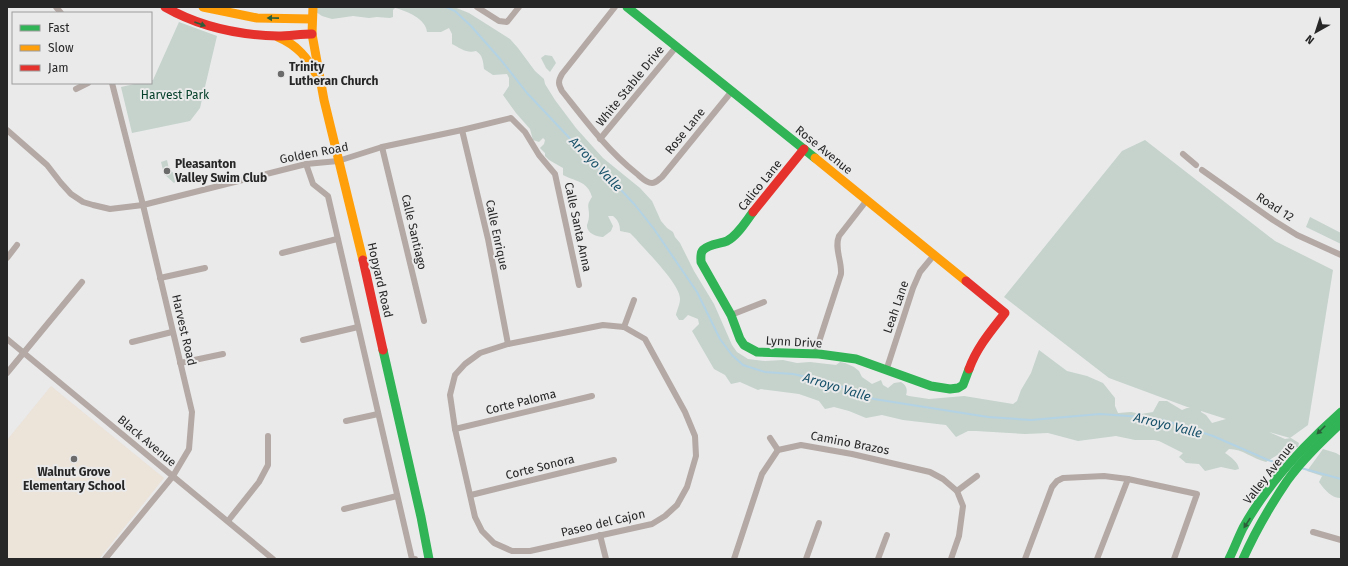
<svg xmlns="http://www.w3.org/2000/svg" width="1348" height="566" font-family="'Fira Sans',sans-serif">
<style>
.education{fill:#ece3d9}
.green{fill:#c5d3cc;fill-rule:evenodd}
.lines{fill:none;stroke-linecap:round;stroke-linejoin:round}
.stream{stroke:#b3d2e3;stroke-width:2}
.street{stroke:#b4a9a4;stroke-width:6}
.fast{stroke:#30b455;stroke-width:9}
.slow{stroke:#ff9f0a;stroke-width:9}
.jam{stroke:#e5322d;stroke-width:9}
.oneway{fill:#2b5f3a}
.poi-dot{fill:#6b6b6c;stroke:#eaeaeb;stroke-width:1.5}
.labels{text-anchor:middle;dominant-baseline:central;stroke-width:4;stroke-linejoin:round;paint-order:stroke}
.poi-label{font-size:12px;font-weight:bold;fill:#272728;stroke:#eaeaeb;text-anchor:start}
.street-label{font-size:12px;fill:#272728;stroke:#eaeaeb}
.park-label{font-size:12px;fill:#07412b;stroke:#eaeaeb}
.water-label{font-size:13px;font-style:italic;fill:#19526a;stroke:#eaeaeb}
</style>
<rect width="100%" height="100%" fill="#eaeaeb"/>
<polygon class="education" points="51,386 164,478 99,559 7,559 7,440"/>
<g class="green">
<path d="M 316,7 L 454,7 L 469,13 L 510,39 L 518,48 L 535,71 L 544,79 L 545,84 L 555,100 L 576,128 L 603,158 L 640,188 L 652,201 L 661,221 L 667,228 L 673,232 L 675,237 L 680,243 L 694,271 L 714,304 L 732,345 L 737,352 L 748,359 L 765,361 L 783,360 L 797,363 L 810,362 L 836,365 L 840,362 L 845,363 L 854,367 L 859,371 L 862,377 L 872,384 L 881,380 L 883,385 L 888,388 L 894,383 L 901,382 C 906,385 908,389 906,395 L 909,396 L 929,399 L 964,396 L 1013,404 L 1017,401 L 1021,390 L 1031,373 L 1039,350 L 1067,371 L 1087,376 L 1103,383 L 1115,398 L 1115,406 L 1118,413 L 1131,412 L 1141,414 L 1153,412 L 1159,401 L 1167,401 L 1182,410 L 1187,408 L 1190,408 L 1109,378 L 1004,297 L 1122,151 L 1145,140 L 1275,241 L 1333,270 L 1308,425 L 1290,438 L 1269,432 L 1285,439 L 1291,438 L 1299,443 L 1298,447 L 1289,448 L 1266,462 C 1253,459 1243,449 1229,449 L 1225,453 C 1231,457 1238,462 1239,469 L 1235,470 L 1221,467 L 1205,471 L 1199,464 L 1186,463 L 1179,457 L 1183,453 L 1159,441 L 1154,440 L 1135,440 L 1116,436 L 1078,441 L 1048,433 L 1025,434 L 976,431 L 968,431 L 956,437 L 946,425 L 903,420 L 882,415 L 866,418 L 849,411 L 834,407 L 825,409 L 819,401 L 799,394 L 761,389 L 758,390 L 740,382 L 731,384 L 725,375 L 714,369 L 692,331 L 699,324 L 698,319 L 688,315 L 683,320 L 679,320 L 676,315 C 677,310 680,304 680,299 C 681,285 645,250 635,238 L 630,233 L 620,231 C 620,224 618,220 613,216 L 608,216 L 613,226 L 611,231 L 603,237 C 597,237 586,233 587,225 C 588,222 589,219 589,215 C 589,206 586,206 592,197 C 588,181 574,181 563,175 L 563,168 L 549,160 L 545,156 L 545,153 L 540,148 L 544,144 L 545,140 L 543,138 L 539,142 L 533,140 L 530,129 L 516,113 L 503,95 L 509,86 L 509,78 L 507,74 L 493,75 L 484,69 C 483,62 483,55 476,51 C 467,54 460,48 452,44 L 452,34 L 449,28 L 441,32 L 427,32 C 426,19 407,11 395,8 L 393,10 L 393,17 L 390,18 L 377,17 L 369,18 L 353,16 L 332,19 L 322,16 L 316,12 ZM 1201,412 L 1201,411 L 1226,419 L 1212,423 L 1206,415 Z"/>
<polygon points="179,22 217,36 200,108 190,121 132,133 121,87 139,83 151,83 151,80 153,80"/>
<polygon points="545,55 552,56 556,63 550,72 546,68 541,58"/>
<polygon points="167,160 169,169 179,178 174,183 164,174 161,162"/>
<polygon points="1310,217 1341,233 1341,244 1306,227"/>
<path d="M 1323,449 L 1336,453 L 1341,456 L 1341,498 C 1331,498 1325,490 1319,482 L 1322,476 L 1307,471 Z"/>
</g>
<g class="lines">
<g class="stream">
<polyline points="446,7 455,11 471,26 501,60 527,93 593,163 610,178 635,205 654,229 697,292 720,339 732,355 743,365 765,372 793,374 829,382 874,399 988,417 1031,420 1100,414 1143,417 1166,421 1213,436 1268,460 1285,465"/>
<polyline points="1301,468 1341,479"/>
</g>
<g class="street">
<polyline points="56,7 61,13"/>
<polyline points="477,7 499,21 507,22 519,7"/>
<path d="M 615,7 L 562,74 C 558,81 558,84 562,91 C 585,120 607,150 636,173 C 641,177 646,183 652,183 C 656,183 659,179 662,177 L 732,91"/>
<polyline points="76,89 88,83"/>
<polyline points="7,130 47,165 61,183 71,194 83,202 93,205 110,209 143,205 306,164 338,161 382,147 462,130 511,118 525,132 539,155 555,174 579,285"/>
<polyline points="462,130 488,239 508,344"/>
<polyline points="600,139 676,47"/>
<polyline points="382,147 424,321"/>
<polyline points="1183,154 1196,165"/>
<polyline points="306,164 313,184 328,196 412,559 415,559"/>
<polyline points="1202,170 1273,220 1297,235 1341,255"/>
<polyline points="282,253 337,239"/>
<polyline points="7,258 17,245"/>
<polyline points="160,278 205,268"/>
<polyline points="731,315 764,302"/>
<polygon points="603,325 624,327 645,339 685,412 695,436 696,456 687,487 677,505 665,516 652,524 530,551 512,551 494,543 482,531 475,517 455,429 450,395 455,375 465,364 480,353 508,344"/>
<polyline points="624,327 634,300"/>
<polyline points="7,339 273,559"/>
<polyline points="303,340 358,327"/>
<polyline points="132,342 172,332"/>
<path d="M 815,354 L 841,274 C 842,261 834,248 839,236 L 867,200"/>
<polyline points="180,363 223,354"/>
<polyline points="886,371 913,288 920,272 934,255"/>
<polyline points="7,373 82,282"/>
<polyline points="346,421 378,414"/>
<polyline points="455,429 592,396"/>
<polyline points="770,438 778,450"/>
<polyline points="957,491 977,476"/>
<polyline points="471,495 614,460"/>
<polyline points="344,509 397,496"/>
<polyline points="228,521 259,482 268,465 268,436"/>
<polyline points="1313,532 1341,540"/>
<polyline points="600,535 606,559"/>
<polyline points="105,559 173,476 189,449 192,412 143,205 112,83"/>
<polyline points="734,559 762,474 778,450 801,445 852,454 930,472 943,479 957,491 963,506 959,536 951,559"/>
<polyline points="806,559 819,523"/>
<polyline points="878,559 887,535"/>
<polyline points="1025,559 1052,487 1057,481 1063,478 1104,476 1128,479 1197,494 1174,559"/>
<polyline points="1097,559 1128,479"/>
</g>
<g class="fast">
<polyline points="627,7 815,158"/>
<path d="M 753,212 C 746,221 738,235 727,241 C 720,244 709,244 703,250 C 700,253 701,258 701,262 L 731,315 L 740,339 L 744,345 L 757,352 L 819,354 L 856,359 L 931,386 L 950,389 L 958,388 L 963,385 L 969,369"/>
<polyline points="383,350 421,517 429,559"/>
<path d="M 1229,559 C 1234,549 1238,538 1243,528 C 1267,484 1304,445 1341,412"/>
<path d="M 1243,559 C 1255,532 1270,506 1287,481 C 1302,460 1322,441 1341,423"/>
</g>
<g class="slow">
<polyline points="203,7 257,18 312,19"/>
<polyline points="313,7 312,34 324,100 363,260"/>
<path d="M 278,37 C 297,45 308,58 317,76"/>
<polyline points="815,158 966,281"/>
</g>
<g class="jam">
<path d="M 165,7 C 200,27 238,35 278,36 C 289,36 301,34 312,34"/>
<polyline points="753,212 804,149"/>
<polyline points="363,260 383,350"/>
<path d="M 966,281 L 1005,313 C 991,331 977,347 969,369"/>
</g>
</g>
<defs><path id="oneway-solid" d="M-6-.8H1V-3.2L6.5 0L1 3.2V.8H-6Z"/></defs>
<g class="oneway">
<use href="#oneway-solid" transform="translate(273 18) rotate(-179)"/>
<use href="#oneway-solid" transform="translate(200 24) rotate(20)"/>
<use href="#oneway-solid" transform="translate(1321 430) rotate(135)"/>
<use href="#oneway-solid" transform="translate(1247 523) rotate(123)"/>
</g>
<g class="poi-dot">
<circle cx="281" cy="74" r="4"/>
<circle cx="167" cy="171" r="4"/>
<circle cx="74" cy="459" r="4"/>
</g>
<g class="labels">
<g class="poi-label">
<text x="289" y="67">Trinity<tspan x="289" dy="14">Lutheran Church</tspan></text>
<text x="175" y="164">Pleasanton<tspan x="175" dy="14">Valley Swim Club</tspan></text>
<text x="74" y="472" text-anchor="middle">Walnut Grove<tspan x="74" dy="14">Elementary School</tspan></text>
</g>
<g class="street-label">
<text transform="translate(630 86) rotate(-51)">White Stable Drive</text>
<text transform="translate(685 131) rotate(-51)">Rose Lane</text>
<text transform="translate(824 150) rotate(39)">Rose Avenue</text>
<text transform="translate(314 153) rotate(-11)">Golden Road</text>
<text transform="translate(760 185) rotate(-51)">Calico Lane</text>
<text transform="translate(1275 207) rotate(33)">Road 12</text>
<text transform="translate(578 227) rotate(78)">Calle Santa Anna</text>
<text transform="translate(414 232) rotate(77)">Calle Santiago</text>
<text transform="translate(497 235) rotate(78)">Calle Enrique</text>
<text transform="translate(380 280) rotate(77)">Hopyard Road</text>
<text transform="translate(896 307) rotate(-71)">Leah Lane</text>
<text transform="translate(184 330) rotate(77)">Harvest Road</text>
<text transform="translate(794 342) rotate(3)">Lynn Drive</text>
<text transform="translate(521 402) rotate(-14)">Corte Paloma</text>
<text transform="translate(147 441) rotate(40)">Black Avenue</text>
<text transform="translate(850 443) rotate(11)">Camino Brazos</text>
<text transform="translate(540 467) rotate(-14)">Corte Sonora</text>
<text transform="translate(1269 473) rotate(-52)">Valley Avenue</text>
<text transform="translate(603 523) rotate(-13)">Paseo del Cajon</text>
</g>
<g class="park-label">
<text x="175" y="95">Harvest Park</text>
</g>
<g class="water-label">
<text transform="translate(596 164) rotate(46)">Arroyo Valle</text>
<text transform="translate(837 387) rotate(17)">Arroyo Valle</text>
<text transform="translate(1168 425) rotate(14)">Arroyo Valle</text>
</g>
</g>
<rect width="1348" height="566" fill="none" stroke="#272728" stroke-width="16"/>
<rect x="12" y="12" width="140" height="72" fill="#eaeaeb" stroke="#9c9c9d"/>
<rect x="20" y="25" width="20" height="6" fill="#30b455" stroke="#9c9c9d"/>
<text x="48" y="32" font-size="12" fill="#272728">Fast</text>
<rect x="20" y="45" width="20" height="6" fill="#ff9f0a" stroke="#9c9c9d"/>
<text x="48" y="52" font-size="12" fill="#272728">Slow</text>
<rect x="20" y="65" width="20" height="6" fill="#e5322d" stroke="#9c9c9d"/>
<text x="48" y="72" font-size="12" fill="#272728">Jam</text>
<g transform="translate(1316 32) rotate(219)" stroke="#eaeaeb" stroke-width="3" paint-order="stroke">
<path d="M0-3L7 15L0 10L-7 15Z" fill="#272728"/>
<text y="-6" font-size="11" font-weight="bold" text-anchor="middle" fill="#272728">N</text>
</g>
</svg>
